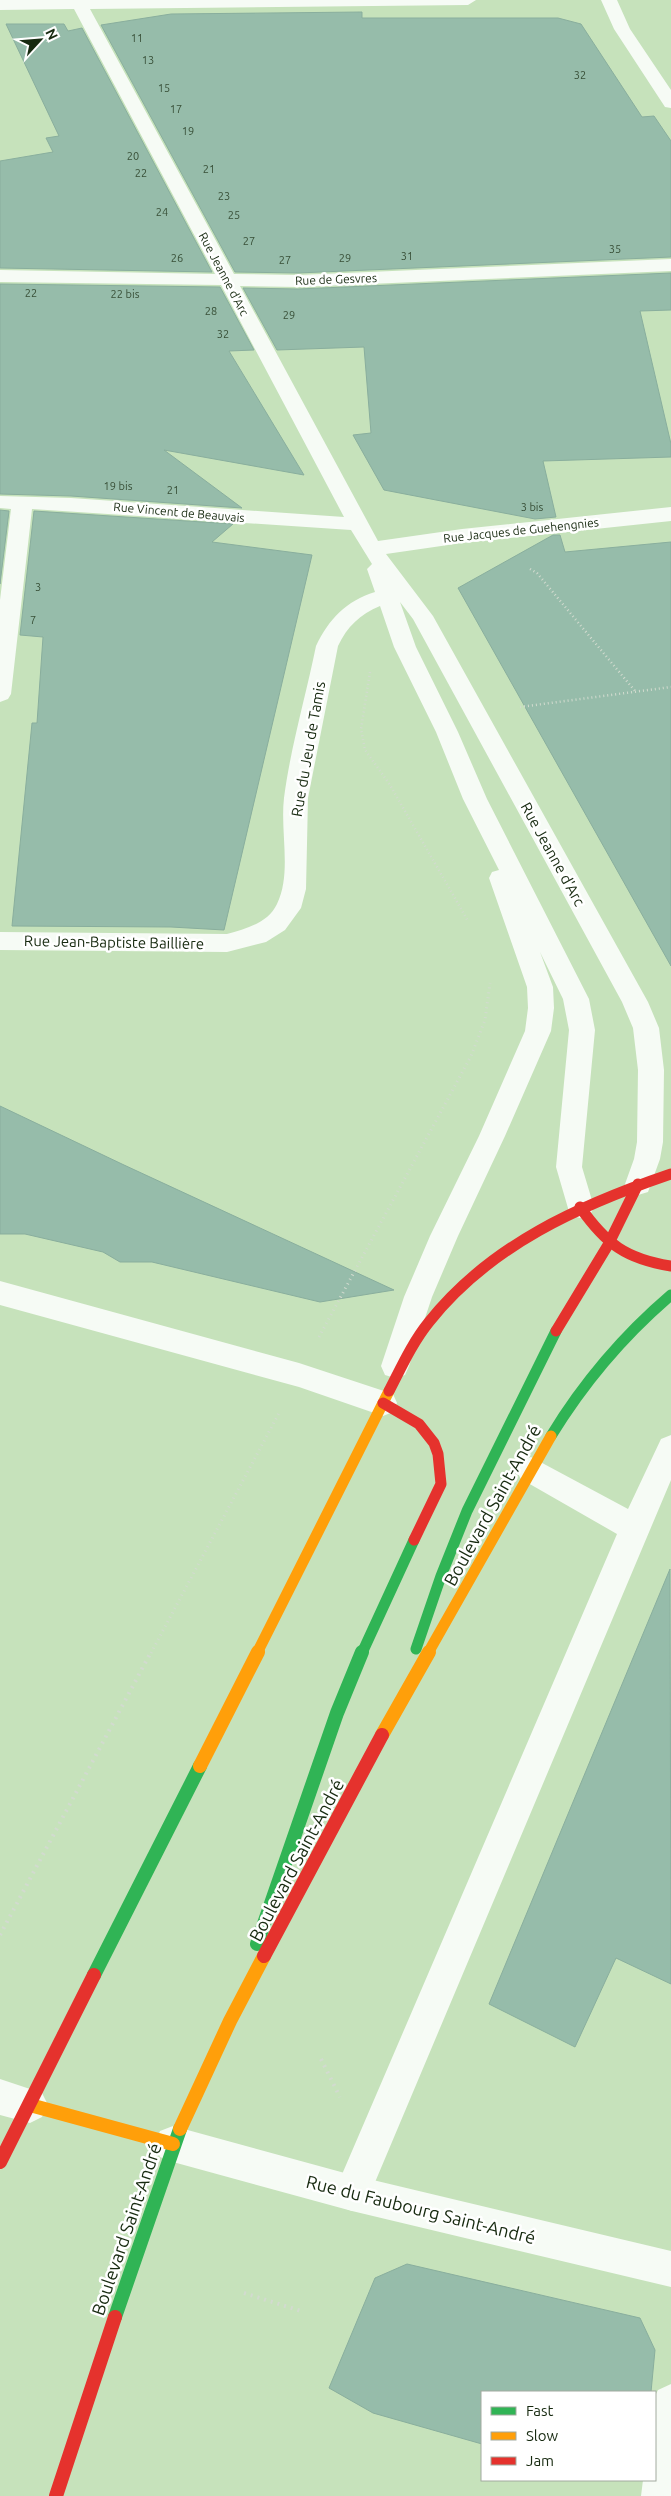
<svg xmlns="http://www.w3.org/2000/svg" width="671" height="2496" font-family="Ubuntu,sans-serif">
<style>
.building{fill:#96bcaa;stroke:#89ae9d}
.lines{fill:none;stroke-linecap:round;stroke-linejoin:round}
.path-far2{stroke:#d2dbcf;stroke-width:2.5;stroke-dasharray:1 3;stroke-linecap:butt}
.path-far1{stroke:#d2dbcf;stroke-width:3;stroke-dasharray:1 4;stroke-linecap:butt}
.path{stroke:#d2dbcf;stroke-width:4;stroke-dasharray:2 5;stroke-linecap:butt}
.lane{fill:#f6fbf5;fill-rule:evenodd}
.street{fill:#f6fbf5;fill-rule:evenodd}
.fast-far1{stroke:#30b455;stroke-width:11}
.fast{stroke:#30b455;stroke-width:14}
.slow-far1{stroke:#ff9f0a;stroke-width:11}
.slow{stroke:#ff9f0a;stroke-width:14}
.jam-far1{stroke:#e5322d;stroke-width:11}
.jam{stroke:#e5322d;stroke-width:14}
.labels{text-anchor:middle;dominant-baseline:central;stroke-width:5;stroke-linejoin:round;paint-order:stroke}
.far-number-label{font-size:11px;fill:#374e36}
.far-street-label{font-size:12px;fill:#172a10;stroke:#fff}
.street-label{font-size:15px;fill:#172a10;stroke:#fff}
.near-street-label{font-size:18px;fill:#172a10;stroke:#fff}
</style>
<rect width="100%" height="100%" fill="#c6e2bb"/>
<g class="building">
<polygon points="362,12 362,18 558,18 581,24 642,117 654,116 671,141 671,257 298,273 235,272 101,25 171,14"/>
<polygon points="6,24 64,24 68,31 82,28 212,272 0,268 0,161 53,152 46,138 59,136"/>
<polygon points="671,273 671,310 640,311 671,444 671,457 543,461 556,517 535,519 384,490 353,435 371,433 364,347 277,350 243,288 298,289"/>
<polygon points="0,284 220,287 254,350 229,351 304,475 164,450 242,508 71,496 0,494"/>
<polygon points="0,510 9,511 0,584"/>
<polygon points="34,511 233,524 212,542 312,555 224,930 171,927 12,926 32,723 37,723 43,637 20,635"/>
<polygon points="553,535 560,535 565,552 671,542 671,966 458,588"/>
<polygon points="0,1106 124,1165 394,1290 320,1302 152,1262 120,1262 103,1252 25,1234 0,1234"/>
<polygon points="670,1569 671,1984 616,1958 575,2047 489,2004"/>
<polygon points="407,2264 640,2318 655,2350 651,2392 482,2392 482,2444 373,2413 329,2388 375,2278"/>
</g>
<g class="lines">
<g class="path-far2">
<polyline points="530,569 537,573 635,691"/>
<polyline points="370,672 361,729 365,750 390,785 468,921"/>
<polyline points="520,707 671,687"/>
</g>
<g class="path-far1">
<polyline points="319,1337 471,1056 485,1020 490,983"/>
<polyline points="151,1653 279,1413"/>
</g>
<g class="path">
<polyline points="0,1935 151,1652"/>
<polyline points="321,2059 340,2097"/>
<polyline points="244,2293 304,2312"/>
</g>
<g class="lane">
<polygon points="0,1281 299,1363 393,1394 397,1403 393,1412 383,1416 299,1387 0,1305"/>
<polygon points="671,1435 671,1480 365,2206 352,2211 339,2206 334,2193 617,1534 521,1479 516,1470 521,1461 531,1457 628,1509 661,1439"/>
</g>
<g class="street">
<path d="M 0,0 L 476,0 L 468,5 L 90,9 L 234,274 L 298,275 L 671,259 L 671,271 L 298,287 L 240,286 L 378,541 L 462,529 L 671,507 L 671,521 L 462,543 L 386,554 L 433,616 L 648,1002 L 659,1028 L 664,1070 L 663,1142 L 660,1159 L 648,1192 L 638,1195 L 628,1192 L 625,1184 L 634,1159 L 637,1142 L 638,1070 L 633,1028 L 622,1002 L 413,619 L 400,602 L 416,647 L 458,732 L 487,799 L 589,999 L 595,1030 L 582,1167 L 594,1207 L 590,1215 L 580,1218 L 570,1215 L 556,1167 L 569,1030 L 563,999 L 540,952 L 553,987 L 554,1008 L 551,1031 L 505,1136 L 458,1236 L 432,1297 L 409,1366 L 405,1375 L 395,1378 L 385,1375 L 381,1366 L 404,1297 L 430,1236 L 479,1136 L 525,1031 L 528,1008 L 527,987 L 489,878 L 492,872 L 499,870 L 463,799 L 436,732 L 394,647 L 380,606 C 360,614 347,627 338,646 L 308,798 L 306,889 L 301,908 L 285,930 L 266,942 L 227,952 L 0,950 L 0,932 L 227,934 C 246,929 268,923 277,904 C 292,873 280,832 284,798 C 290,750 306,695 316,646 C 329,619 346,601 375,592 L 367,569 L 372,564 L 351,530 L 32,509 L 11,694 L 8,699 L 0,702 L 0,600 L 11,509 L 0,508 L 0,496 L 71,498 L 344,517 L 221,285 L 0,282 L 0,270 L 215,274 L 74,9 L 0,10 Z"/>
<polygon points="601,0 617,0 630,29 671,90 671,108 665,107 614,29"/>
<polygon points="0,2079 42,2093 48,2105 42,2117 30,2123 0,2115"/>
<polygon points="173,2126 352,2175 671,2251 671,2287 352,2211 173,2162 160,2157 155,2144 160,2131"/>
<polygon points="671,2384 671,2496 641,2496 643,2480 655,2480 655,2396 658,2390"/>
</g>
<g class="fast-far1">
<path d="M 551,1436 C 584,1382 623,1336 671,1295"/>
<polyline points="416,1649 441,1576 467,1511 556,1331"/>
<polyline points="362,1653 414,1540"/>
</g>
<g class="fast">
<polyline points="257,1944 337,1713 362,1652"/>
<polyline points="94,1975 200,1766"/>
<polyline points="115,2317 180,2129"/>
</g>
<g class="slow-far1">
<polyline points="257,1653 389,1391"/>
<polyline points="428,1653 551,1436"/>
</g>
<g class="slow">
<polyline points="382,1735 429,1652"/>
<polyline points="200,1766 258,1652"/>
<polyline points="30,2105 173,2144"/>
<polyline points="180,2129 230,2021 264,1956"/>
</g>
<g class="jam-far1">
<path d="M 580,1207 C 606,1244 626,1259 671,1266"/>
<polyline points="556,1331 608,1245 638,1184"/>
<path d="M 389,1391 C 401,1368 412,1343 429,1322 C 490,1245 580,1205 671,1174"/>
<polyline points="383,1403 419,1424 434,1443 438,1454 441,1484 414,1540"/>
</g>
<g class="jam">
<polyline points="264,1956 382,1735"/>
<polyline points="0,2162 94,1975"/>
<polyline points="56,2496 115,2317"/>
</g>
</g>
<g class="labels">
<g class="far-number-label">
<text x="137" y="38">11</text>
<text x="148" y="60">13</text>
<text x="580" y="75">32</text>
<text x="164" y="88">15</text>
<text x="176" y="109">17</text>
<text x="188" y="131">19</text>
<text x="133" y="156">20</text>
<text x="209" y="169">21</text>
<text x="141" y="173">22</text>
<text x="224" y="196">23</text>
<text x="162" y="212">24</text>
<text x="234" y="215">25</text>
<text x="249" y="241">27</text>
<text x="615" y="249">35</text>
<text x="407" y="256">31</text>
<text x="177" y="258">26</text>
<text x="345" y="258">29</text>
<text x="285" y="260">27</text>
<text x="31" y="293">22</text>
<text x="125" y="294">22 bis</text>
<text x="211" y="311">28</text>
<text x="289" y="315">29</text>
<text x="223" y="334">32</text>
<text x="118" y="486">19 bis</text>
<text x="173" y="490">21</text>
<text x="532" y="507">3 bis</text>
<text x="38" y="587">3</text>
<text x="33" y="620">7</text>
</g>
<g class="far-street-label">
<text transform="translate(224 274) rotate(62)">Rue Jeanne d'Arc</text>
<text transform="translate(336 279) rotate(-2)">Rue de Gesvres</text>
<text transform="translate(179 512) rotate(5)">Rue Vincent de Beauvais</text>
<text transform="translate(521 530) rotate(-6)">Rue Jacques de Guehengnies</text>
</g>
<g class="street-label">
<text transform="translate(308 749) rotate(-80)">Rue du Jeu de Tamis</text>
<text transform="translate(553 854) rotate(61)">Rue Jeanne d'Arc</text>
<text transform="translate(114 942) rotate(1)">Rue Jean-Baptiste Baillière</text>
</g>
<g class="near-street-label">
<text transform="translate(492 1505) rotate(-61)">Boulevard Saint-André</text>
<text transform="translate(296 1860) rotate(-62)">Boulevard Saint-André</text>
<text transform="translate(421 2209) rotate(14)">Rue du Faubourg Saint-André</text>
<text transform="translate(126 2229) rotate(-71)">Boulevard Saint-André</text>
</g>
</g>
<rect x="481" y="2391" width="175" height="90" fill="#ffffff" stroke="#a2aa9f"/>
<rect x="491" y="2407" width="25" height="8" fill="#30b455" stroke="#a2aa9f"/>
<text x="526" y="2416" font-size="15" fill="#172a10">Fast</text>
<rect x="491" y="2432" width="25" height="8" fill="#ff9f0a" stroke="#a2aa9f"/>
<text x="526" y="2441" font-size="15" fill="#172a10">Slow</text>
<rect x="491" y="2457" width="25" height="8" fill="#e5322d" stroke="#a2aa9f"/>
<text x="526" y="2466" font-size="15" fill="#172a10">Jam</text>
<g transform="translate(40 40) rotate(64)" stroke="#ffffff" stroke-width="4" paint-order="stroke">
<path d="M0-4L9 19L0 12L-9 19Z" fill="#172a10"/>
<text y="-8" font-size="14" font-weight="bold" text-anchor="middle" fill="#172a10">N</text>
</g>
</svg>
